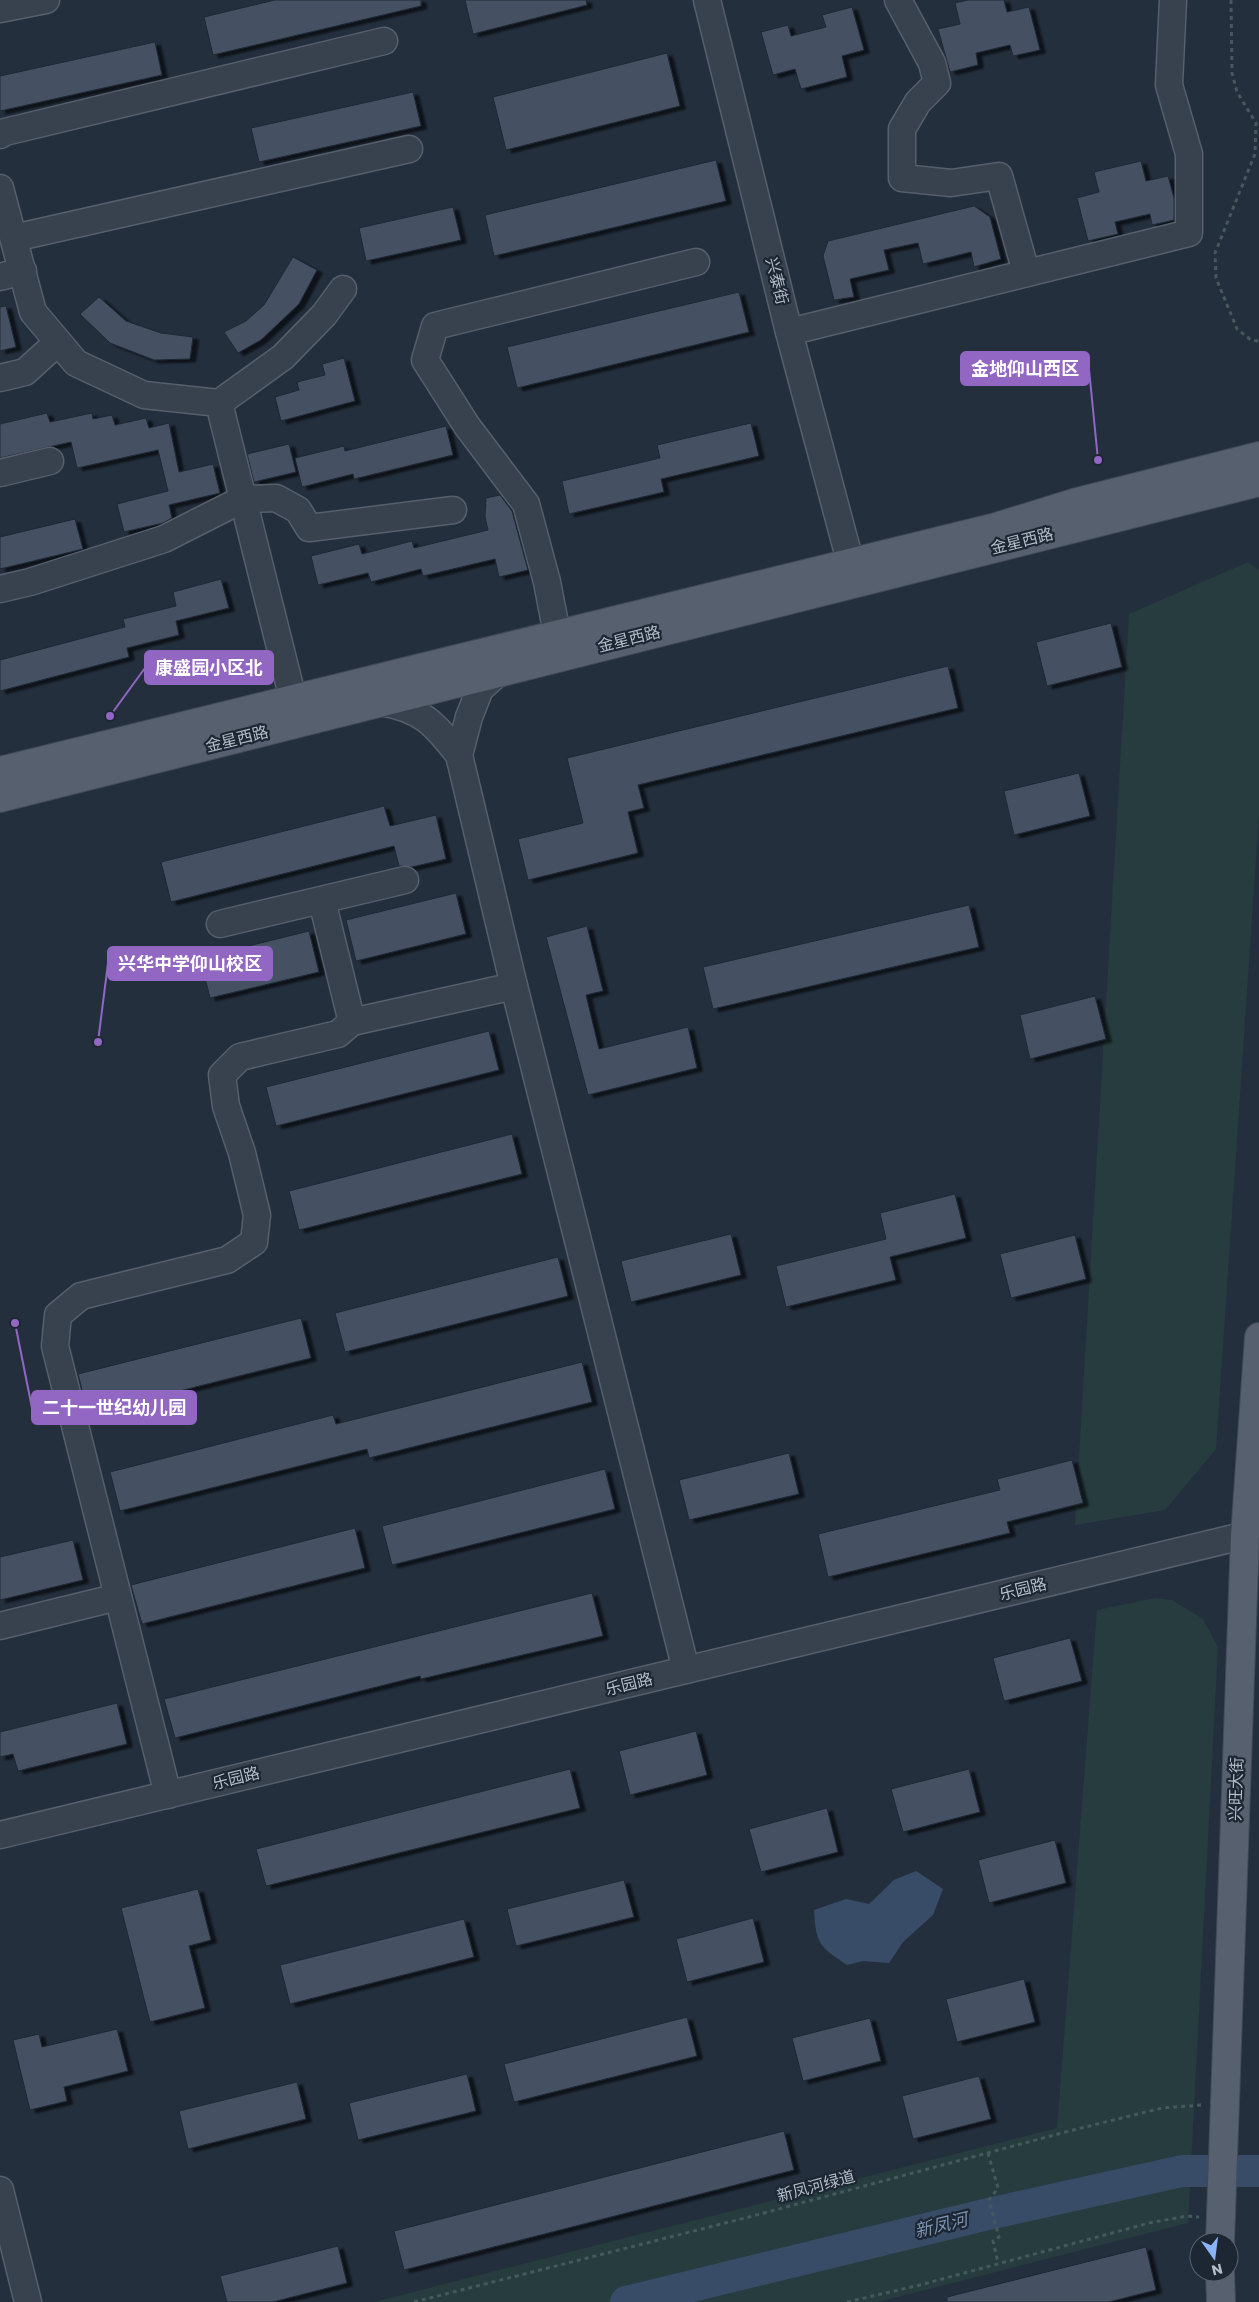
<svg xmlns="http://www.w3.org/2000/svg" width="1259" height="2302" font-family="Poppins,'Noto Sans SC',sans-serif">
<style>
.green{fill:#263c3f}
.water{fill:#394c67}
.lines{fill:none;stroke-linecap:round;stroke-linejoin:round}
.river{stroke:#394c67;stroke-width:32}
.building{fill:#455162;stroke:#1f2835;filter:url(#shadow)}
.minor-casing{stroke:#565f6c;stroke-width:29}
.major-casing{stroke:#414a57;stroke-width:30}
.path{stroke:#44595c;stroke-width:3;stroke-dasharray:4 4;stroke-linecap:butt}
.minor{stroke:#38414e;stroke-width:26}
.major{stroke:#56606e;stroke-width:28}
.labels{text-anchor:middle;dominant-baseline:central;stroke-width:4.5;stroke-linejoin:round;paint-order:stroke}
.street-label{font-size:16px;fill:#b4bcc9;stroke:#1d2633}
.water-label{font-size:18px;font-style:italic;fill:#7c92b1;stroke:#1d2633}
.leader{fill:none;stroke:#9266c3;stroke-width:2}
.callout-dot{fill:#9266c3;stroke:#1d2633;stroke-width:2}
.callout{fill:#9266c3;stroke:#9266c3;stroke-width:2}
.callout-label{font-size:18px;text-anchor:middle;font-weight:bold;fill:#fff}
</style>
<defs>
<filter id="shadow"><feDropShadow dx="5.5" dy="3" stdDeviation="1" flood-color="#0009"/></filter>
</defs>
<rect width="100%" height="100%" fill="#242f3e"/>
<g class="green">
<polygon points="1248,562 1259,570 1259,815 1216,1449 1165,1510 1075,1525 1129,614"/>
<polygon points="1156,1598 1172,1600 1203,1619 1218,1647 1188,2223 878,2302 374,2302 1057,2128 1097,1610"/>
</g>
<path class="water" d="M 916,1871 L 943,1889 L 933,1915 L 903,1942 L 889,1963 L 863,1961 L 847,1965 C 819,1946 816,1944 814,1910 L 846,1899 L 869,1904 L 894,1880 Z"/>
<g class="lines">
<polyline class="river" points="626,2302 984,2215 1182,2171 1259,2171"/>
</g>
<g class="building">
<polygon points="275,0 421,0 421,6 213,55 204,17"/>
<polygon points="465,0 586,0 587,5 473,34"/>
<polygon points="968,0 1004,0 1007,12 1029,7 1040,50 1013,56 1010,45 976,53 978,65 950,72 938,29 960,24 955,3"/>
<polygon points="852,7 864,50 842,56 847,77 801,89 795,69 773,75 761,32 788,25 791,36 826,27 822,15"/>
<polygon points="155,42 162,75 0,111 0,76"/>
<polygon points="667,53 680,106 506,150 493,97"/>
<polygon points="413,92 421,126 259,162 251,128"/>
<polygon points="716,160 726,201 494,256 485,215"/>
<polygon points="1141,161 1146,181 1168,176 1174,198 1174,220 1152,225 1150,214 1115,222 1118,234 1088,241 1077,198 1099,192 1094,172"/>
<polygon points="974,206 990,217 1001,259 974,267 971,252 923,264 918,243 884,250 889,270 850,279 854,297 834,300 823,256 828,241"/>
<polygon points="453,207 461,240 366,261 359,228"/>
<polygon points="293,257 317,270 299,304 261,340 238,353 224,332 246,321 264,305"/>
<polygon points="739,292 749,332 517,388 507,347"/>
<polygon points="99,297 126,321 161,333 193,337 190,359 154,360 110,343 80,314"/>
<polygon points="6,306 16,347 0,351 0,307"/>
<polygon points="344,358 355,401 281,421 275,397 299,390 297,382 325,375 322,364"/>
<polygon points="47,413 50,422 92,413 93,419 112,415 115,425 146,418 149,428 169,423 179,472 213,464 220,493 169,505 172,518 163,523 124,532 117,504 168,491 158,450 77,468 71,442 0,458 0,424"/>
<polygon points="751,423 759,456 661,479 664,492 569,514 562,481 660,458 657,445"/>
<polygon points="446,426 453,455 354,479 353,474 302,487 295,458 344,446 345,451"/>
<polygon points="289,444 296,472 254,482 247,454"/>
<polygon points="500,495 512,511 528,570 499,577 495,559 423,576 421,569 371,582 368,573 318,585 311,556 359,544 362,554 412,541 414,548 488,530 485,517 486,498"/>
<polygon points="75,519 83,549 0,569 0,537"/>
<polygon points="221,579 229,608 176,621 179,635 127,648 129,657 0,691 0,660 125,627 123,619 176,606 173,592"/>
<polygon points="1111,623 1122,667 1047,686 1036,642"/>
<polygon points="948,666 958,708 638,785 644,808 628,812 638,853 528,880 518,839 583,823 567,758"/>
<polygon points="1079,773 1090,816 1014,835 1004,791"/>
<polygon points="384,806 390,826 436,815 446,859 412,867 399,866 394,846 171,902 161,862"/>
<polygon points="456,893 466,934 356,961 346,920"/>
<polygon points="969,905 979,947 713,1009 703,967"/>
<polygon points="587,926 603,991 586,995 599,1049 688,1027 697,1068 588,1095 546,937"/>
<polygon points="309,931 319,972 210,998 200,958"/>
<polygon points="1095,996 1106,1039 1030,1059 1020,1015"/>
<polygon points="489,1031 499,1070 276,1126 266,1087"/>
<polygon points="512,1134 522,1174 299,1230 289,1191"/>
<polygon points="955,1194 966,1238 890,1257 896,1280 786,1307 776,1266 886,1239 880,1213"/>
<polygon points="731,1234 741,1275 631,1302 621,1261"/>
<polygon points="1075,1235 1086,1279 1011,1298 1000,1254"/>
<polygon points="558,1257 568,1296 345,1352 335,1313"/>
<polygon points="301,1318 311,1358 88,1414 78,1374"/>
<polygon points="582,1362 592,1402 369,1458 367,1449 120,1511 110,1472 333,1415 336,1424"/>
<polygon points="789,1453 799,1494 689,1520 679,1480"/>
<polygon points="1072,1460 1083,1503 1007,1522 1010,1533 828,1577 818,1534 1000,1490 997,1479"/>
<polygon points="605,1469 615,1509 392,1565 382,1526"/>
<polygon points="355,1528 365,1568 142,1624 131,1585"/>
<polygon points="73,1540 83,1580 0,1600 0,1557"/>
<polygon points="592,1593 603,1636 421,1679 420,1676 175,1738 164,1699"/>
<polygon points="1070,1638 1082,1681 1004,1701 993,1658"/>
<polygon points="117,1703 127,1744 18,1771 13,1754 0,1757 0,1732"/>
<polygon points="696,1731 707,1775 630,1795 619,1751"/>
<polygon points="570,1769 580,1808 266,1886 256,1849"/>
<polygon points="969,1769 980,1812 903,1832 891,1789"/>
<polygon points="827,1808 838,1852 761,1872 749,1829"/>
<polygon points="1055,1840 1066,1883 989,1903 978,1860"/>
<polygon points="624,1880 634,1917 516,1946 507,1909"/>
<polygon points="198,1889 211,1940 189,1946 205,2008 150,2022 121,1908"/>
<polygon points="753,1918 764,1962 687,1982 676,1939"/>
<polygon points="464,1919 474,1957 290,2004 280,1965"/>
<polygon points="1024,1979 1035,2022 957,2042 946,1999"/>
<polygon points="687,2017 697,2056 514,2102 504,2064"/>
<polygon points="870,2018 881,2061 803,2081 792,2038"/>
<polygon points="117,2029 128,2071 64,2087 67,2101 30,2110 13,2040 39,2034 42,2047"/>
<polygon points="467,2074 476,2111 358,2140 349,2103"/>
<polygon points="979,2076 991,2119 913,2139 902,2096"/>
<polygon points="297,2082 306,2119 188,2149 179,2111"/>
<polygon points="784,2131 794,2170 404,2270 394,2231"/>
<polygon points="338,2246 347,2283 273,2302 227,2302 220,2276"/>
<polygon points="1146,2247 1156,2290 1109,2302 947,2302 947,2297"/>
</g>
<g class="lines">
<defs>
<g id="minor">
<polyline points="707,0 789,332 850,561"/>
<polyline points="898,0 932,63 937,83 918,102 902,129 902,178 951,183 999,176 1026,272"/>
<polyline points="0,9 46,0"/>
<polyline points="0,135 5,132 384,41"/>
<polyline points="0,188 33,312 76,363 144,395 219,403 293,699"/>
<polyline points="14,238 409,149"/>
<polyline points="0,277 23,271"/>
<polyline points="789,332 1189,233 1189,154 1169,85 1173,0"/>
<polyline points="0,378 25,372 58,342"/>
<polyline points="219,403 283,357 324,315 343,289"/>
<polyline points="0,473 50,461"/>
<polyline points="0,589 30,582 164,539 243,499 276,498 298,510 309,528 453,510"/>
<polyline points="557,634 547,582 526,504 467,426 425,360 435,326 696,262"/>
<path d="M 380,702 C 422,709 434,723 459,755 L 514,986 L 686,1670"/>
<polyline points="459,755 469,717 480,689 500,671"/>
<polyline points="322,901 352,1022"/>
<polyline points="220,924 405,880"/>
<polyline points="0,1626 118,1597"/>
<polyline points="168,1795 55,1346 58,1315 81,1296 227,1260 254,1242 257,1215 242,1153 226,1106 222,1075 240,1057 338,1034 352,1022 514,986"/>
<polyline points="0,1835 1259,1532"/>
<polyline points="0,2190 28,2302"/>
</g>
<g id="major">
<polyline points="0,771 996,527 1077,502 1259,456"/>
<polyline points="0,798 1259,482"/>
<polyline points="1220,2242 1245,1536 1259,1337"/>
<polyline points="1220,2272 1221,2302"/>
</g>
</defs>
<use href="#minor" class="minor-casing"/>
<use href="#major" class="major-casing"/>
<g class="path">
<polyline points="1231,0 1232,73 1237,92 1256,123 1255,154 1215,253 1216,278 1237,329 1251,340 1259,341"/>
<polyline points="988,2153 998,2188 989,2200 999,2237 993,2241 998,2263"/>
<polyline points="414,2302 749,2217 1073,2130 1162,2108 1202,2105"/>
<polyline points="847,2302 920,2285 1149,2223 1187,2216 1199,2217"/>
</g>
<use href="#minor" class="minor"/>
<use href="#major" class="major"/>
</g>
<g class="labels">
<g class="street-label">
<text transform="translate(777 281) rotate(76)">兴泰街</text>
<text transform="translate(1022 541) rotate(-14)">金星西路</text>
<text transform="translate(629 639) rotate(-14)">金星西路</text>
<text transform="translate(237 739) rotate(-14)">金星西路</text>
<text transform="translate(1023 1589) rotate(-14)">乐园路</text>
<text transform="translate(629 1684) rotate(-14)">乐园路</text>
<text transform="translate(236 1778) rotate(-14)">乐园路</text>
<text transform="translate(1236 1789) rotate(-88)">兴旺大街</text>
<text transform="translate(816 2186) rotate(-15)">新凤河绿道</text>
</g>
<g class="water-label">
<text transform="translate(941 2225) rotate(-14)">新凤河</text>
</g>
</g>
<path class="leader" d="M1098 460L1089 369M110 716L145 668M98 1042L108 963M15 1323L32 1408"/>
<g class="callout-dot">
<circle cx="1098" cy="460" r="5"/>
<circle cx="110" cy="716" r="5"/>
<circle cx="98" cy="1042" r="5"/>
<circle cx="15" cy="1323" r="5"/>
</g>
<g class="callout">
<rect x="961" y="352" width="128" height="33" rx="5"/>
<rect x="145" y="651" width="128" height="33" rx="5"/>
<rect x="108" y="947" width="164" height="33" rx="5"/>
<rect x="32" y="1391" width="164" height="33" rx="5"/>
</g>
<g class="callout-label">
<text x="1025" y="375">金地仰山西区</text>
<text x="209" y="674">康盛园小区北</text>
<text x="190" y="970">兴华中学仰山校区</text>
<text x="114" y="1414">二十一世纪幼儿园</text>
</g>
<g transform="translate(1214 2257) rotate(166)"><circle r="24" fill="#1d2633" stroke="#59626f"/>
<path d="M0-4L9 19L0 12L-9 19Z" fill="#8ab4f8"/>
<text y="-8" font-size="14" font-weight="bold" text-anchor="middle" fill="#b4bcc9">N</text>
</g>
</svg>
